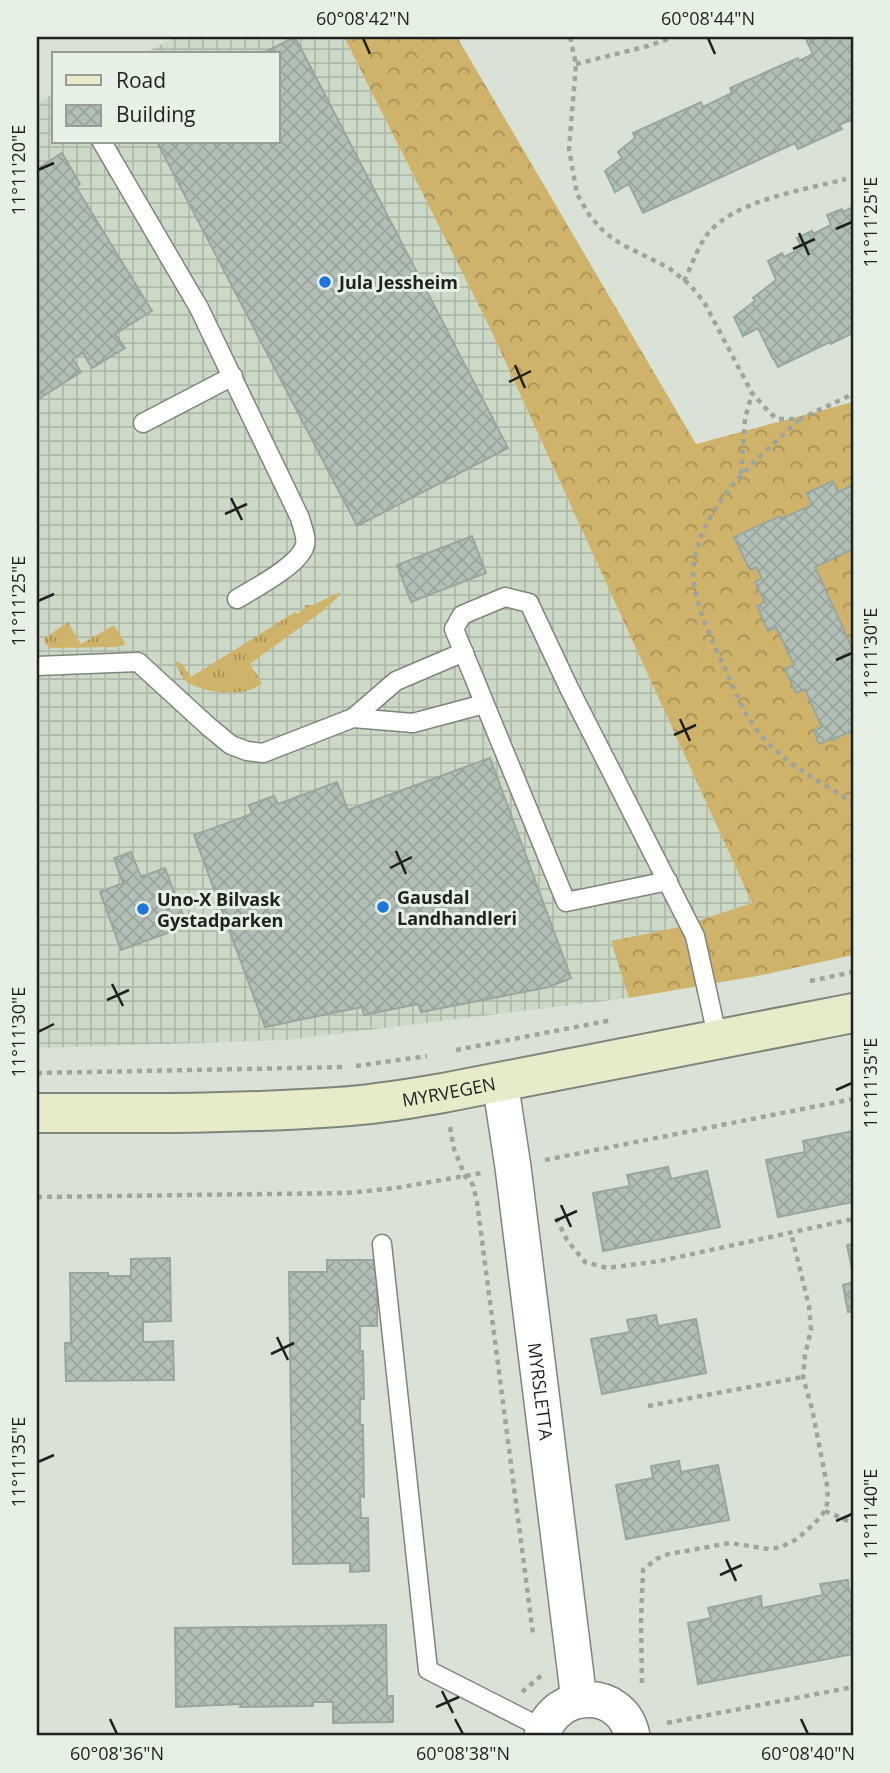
<svg xmlns="http://www.w3.org/2000/svg" width="890" height="1773" font-family="'Open Sans',sans-serif">
<style>
.industrial{fill:url(#industrial-grid)}
.grass{fill:url(#grass-tufts)}
.forest{fill:url(#forest-crowns)}
.building{fill:url(#building-cross-hatch);stroke:#99a69e;stroke-width:2}
.lines{fill:none;stroke-linecap:round;stroke-linejoin:round}
.lane-casing{stroke:#7e857b;stroke-width:21}
.street-casing{stroke:#7e857b;stroke-width:38}
.secondary-casing{stroke:#7e857b;stroke-width:42}
.path{stroke:#9fa59c;stroke-width:4.5;stroke-dasharray:5 5;stroke-linecap:butt}
.lane{stroke:#fff;stroke-width:18}
.street{stroke:#fff;stroke-width:35}
.secondary{stroke:#e8ebca;stroke-width:38}
.ticks{fill:none;stroke:#1e211d;stroke-width:2.5}
.poi-dot{fill:#1e75df;stroke:#e7f0e4;stroke-width:2.5}
.labels{text-anchor:middle;dominant-baseline:central;stroke-width:6;stroke-linejoin:round;paint-order:stroke}
.poi-label{font-size:18px;font-weight:bold;fill:#1e211d;stroke:#e7f0e4;text-anchor:start}
.street-label{font-size:18px;fill:#1e211d;stroke:#e7f0e4}
.neatline{fill:none;stroke:#1e211d;stroke-width:2.5}
.ticks-label{font-size:18px;text-anchor:middle;fill:#1e211d}
</style>
<defs>
<pattern id="industrial-grid" width="8" height="8" patternUnits="userSpaceOnUse" patternTransform="scale(1.75)"><rect width="8" height="8" fill="#cdd9c7"/><path d="M0 4h8M4 0v8" fill="none" stroke="#b0baaa"/></pattern>
<pattern id="grass-tufts" width="24" height="20" patternUnits="userSpaceOnUse" patternTransform="scale(1.75)"><rect width="24" height="20" fill="#d0b36a"/><path d="M3 7l-1-3M5 7V3M7 7l1-3M15 17l-1-3M17 17v-4M19 17l1-3" fill="none" stroke="#a89157"/></pattern>
<pattern id="forest-crowns" width="20" height="18" patternUnits="userSpaceOnUse" patternTransform="scale(1.75)"><rect width="20" height="18" fill="#d0b36a"/><path d="M2 6a3 3 0 1 1 6 0M12 15a3 3 0 1 1 6 0" fill="none" stroke="#a89157"/></pattern>
<pattern id="building-cross-hatch" width="8" height="8" patternUnits="userSpaceOnUse" patternTransform="scale(1.75)"><rect width="8" height="8" fill="#b2bfb7"/><path d="M0 0l8 8M0 8l8-8" fill="none" stroke="#99a49d"/></pattern>
</defs>
<rect width="100%" height="100%" fill="#dae2d7"/>
<polygon class="industrial" points="175,37 344,37 489,326 752,903 679,927 612,941 629,998 286,1040 37,1048 37,103 54,93 54,142 278,142 278,54 143,54"/>
<g class="grass">
<path d="M 340,592 L 339,596 L 320,613 L 250,664 L 262,683 C 246,698 203,694 186,681 C 181,677 177,667 174,661 C 183,661 186,671 191,677 L 295,612 L 298,614 L 304,609 L 305,605 L 313,605 Z"/>
<polygon points="68,622 81,644 114,625 125,643 124,645 116,647 50,648 44,642 45,638"/>
</g>
<polygon class="forest" points="344,37 457,37 696,444 853,402 853,955 757,976 629,998 611,941 679,927 752,903 489,326"/>
<g class="building">
<polygon points="295,37 508,448 357,526 157,142 278,142 278,54 261,54"/>
<polygon points="805,37 853,37 853,125 850,120 839,125 842,129 798,149 795,143 643,213 629,184 615,192 605,171 622,158 618,152 635,138 633,133 701,102 703,107 732,93 730,88 798,58 799,61 813,54"/>
<polygon points="62,153 80,184 76,187 152,311 115,334 125,348 92,368 83,353 73,359 81,372 37,400 37,169"/>
<polygon points="853,207 853,333 831,344 830,342 778,367 774,359 773,359 758,328 743,336 734,317 755,301 753,298 776,280 768,261 782,253 784,257 802,248 797,238 812,231 813,234 831,225 827,215 842,209 843,212"/>
<polygon points="833,481 838,492 853,485 853,549 815,567 853,650 853,736 851,731 832,740 831,739 819,744 814,731 822,727 805,689 796,693 785,669 794,665 776,627 768,631 757,606 765,602 755,582 762,578 756,567 750,570 734,537 780,516 781,519 812,505 807,493"/>
<polygon points="472,536 486,573 411,602 397,565"/>
<polygon points="490,758 571,978 549,987 421,1012 418,1004 364,1015 362,1007 265,1027 194,835 252,814 249,805 274,796 278,804 337,782 348,810"/>
<polygon points="131,852 141,877 165,868 187,926 121,950 100,892 123,883 114,858"/>
<polygon points="853,1131 853,1202 778,1217 766,1160 805,1152 803,1141"/>
<polygon points="668,1167 671,1179 707,1171 720,1227 603,1251 593,1193 630,1186 627,1175"/>
<polygon points="853,1244 853,1274 847,1245"/>
<polygon points="170,1258 171,1321 143,1322 143,1342 173,1341 174,1380 66,1381 65,1343 71,1343 70,1273 108,1273 108,1276 131,1276 131,1259"/>
<polygon points="327,1260 377,1260 377,1326 360,1326 360,1351 363,1351 364,1399 360,1399 360,1425 363,1425 364,1497 360,1496 361,1518 368,1518 369,1571 350,1572 350,1563 293,1564 289,1272 327,1272"/>
<polygon points="853,1282 853,1311 848,1312 843,1285"/>
<polygon points="656,1315 658,1326 696,1319 706,1373 602,1394 591,1339 630,1332 627,1320"/>
<polygon points="679,1461 681,1472 718,1465 729,1520 626,1539 616,1485 653,1478 651,1466"/>
<polygon points="848,1580 849,1591 853,1590 853,1654 698,1684 688,1623 711,1618 708,1608 761,1596 762,1608 823,1595 820,1584"/>
<polygon points="386,1625 387,1696 393,1696 393,1722 333,1723 333,1702 313,1702 313,1706 240,1707 241,1704 176,1707 175,1628"/>
</g>
<g class="lines">
<defs>
<g id="lane">
<path d="M 102,142 L 199,308 L 300,518 C 302,527 307,537 305,545 C 300,565 255,588 237,599"/>
<polyline points="143,423 233,376"/>
<polyline points="37,666 138,662 209,727 231,745 247,751 263,753 353,718 413,723 484,704"/>
<polyline points="353,718 396,681 464,652"/>
<polyline points="668,881 566,902 454,629 462,615 505,597 529,603 569,688 695,936 718,1040"/>
<polyline points="382,1244 428,1670 544,1729"/>
</g>
<g id="street">
<path id="s1" d="M 500,1082 L 513,1167 L 579,1700"/>
<path d="M 542,1736 C 554,1688 623,1687 632,1736"/>
</g>
<g id="secondary">
<path id="s2" d="M 37,1113 C 137,1113 237,1114 337,1107 C 373,1105 408,1099 443,1093 L 853,1013"/>
</g>
</defs>
<use href="#lane" class="lane-casing"/>
<use href="#street" class="street-casing"/>
<use href="#secondary" class="secondary-casing"/>
<g class="path">
<polyline points="570,37 576,64 569,149 577,194 590,216 605,233 621,244 669,268 690,285 704,302 752,393 769,412 777,419 800,419 853,394"/>
<polyline points="576,64 648,46 674,37"/>
<path d="M 684,281 C 691,267 697,249 706,236 C 732,200 805,190 846,179"/>
<path d="M 799,420 C 762,455 720,488 701,537 C 697,548 693,561 693,573 C 694,606 714,644 727,673 C 738,698 748,723 767,742 C 793,769 823,783 853,803"/>
<polyline points="741,474 745,419 752,393"/>
<polyline points="810,981 853,972"/>
<polyline points="456,1050 612,1020"/>
<polyline points="356,1066 427,1056"/>
<polyline points="37,1073 347,1067"/>
<polyline points="450,1127 454,1149 465,1176 473,1185 477,1202 533,1634"/>
<polyline points="545,1160 853,1099"/>
<polyline points="37,1197 346,1193 396,1188 482,1173"/>
<polyline points="556,1218 567,1240 585,1262 607,1268 660,1261 853,1219"/>
<polyline points="648,1406 803,1377"/>
<polyline points="825,1511 853,1523"/>
<polyline points="642,1683 641,1622 643,1570 656,1559 669,1554 730,1543 769,1549 781,1547 797,1539 815,1523 825,1511 828,1500 827,1485 812,1409 803,1377 805,1355 811,1330 809,1306 791,1233"/>
<polyline points="522,1692 542,1675"/>
<polyline points="667,1723 853,1687"/>
</g>
<use href="#lane" class="lane"/>
<use href="#street" class="street"/>
<use href="#secondary" class="secondary"/>
</g>
<path class="ticks" d="M 363,38 L 370,54M 708,38 L 715,54M 38,170 L 54,163M 836,229 L 852,222M 799,233 L 809,255M 793,249 L 815,239M 515,365 L 525,388M 509,382 L 531,371M 231,498 L 242,520M 225,514 L 247,504M 38,601 L 54,594M 836,660 L 852,653M 680,719 L 690,741M 674,735 L 696,725M 396,851 L 406,874M 390,868 L 412,857M 112,984 L 123,1006M 107,1000 L 129,990M 38,1032 L 54,1024M 836,1090 L 852,1083M 561,1205 L 571,1227M 555,1221 L 577,1211M 277,1337 L 288,1360M 271,1354 L 294,1343M 38,1462 L 54,1455M 836,1521 L 852,1514M 726,1559 L 736,1581M 720,1575 L 742,1565M 442,1691 L 453,1713M 436,1707 L 459,1697M 110,1719 L 117,1734M 455,1719 L 463,1734M 801,1719 L 808,1734"/>
<g class="poi-dot">
<circle cx="325" cy="282" r="7"/>
<circle cx="383" cy="907" r="7"/>
<circle cx="143" cy="909" r="7"/>
</g>
<g class="labels">
<g class="poi-label">
<text x="339" y="282">Jula Jessheim</text>
<text x="397" y="897">Gausdal<tspan x="397" dy="21">Landhandleri</tspan></text>
<text x="157" y="899">Uno-X Bilvask<tspan x="157" dy="21">Gystadparken</tspan></text>
</g>
<g class="street-label">
<text stroke="none"><textPath href="#s2" startOffset="413">MYRVEGEN</textPath></text>
<text stroke="none"><textPath href="#s1" startOffset="312">MYRSLETTA</textPath></text>
</g>
</g>
<rect width="890" height="1773" fill="none" stroke="#e7f0e4" stroke-width="77"/>
<rect x="52" y="52" width="228" height="91" fill="#e7f0e4" stroke="#979d94" stroke-width="2"/>
<rect x="66" y="75" width="35" height="10" fill="#e8ebca" stroke="#979d94" stroke-width="2"/>
<text x="116" y="88" font-size="21" fill="#1e211d">Road</text>
<rect x="66" y="105" width="35" height="21" fill="url(#building-cross-hatch)" stroke="#979d94" stroke-width="2"/>
<text x="116" y="122" font-size="21" fill="#1e211d">Building</text>
<rect x="38" y="38" width="814" height="1696" class="neatline"/>
<g class="ticks-label">
<text x="363" y="25">60°08'42"N</text>
<text x="708" y="25">60°08'44"N</text>
<text transform="translate(19 170) rotate(-90)" y="6">11°11'20"E</text>
<text transform="translate(871 222) rotate(-90)" y="6">11°11'25"E</text>
<text transform="translate(19 601) rotate(-90)" y="6">11°11'25"E</text>
<text transform="translate(871 653) rotate(-90)" y="6">11°11'30"E</text>
<text transform="translate(19 1032) rotate(-90)" y="6">11°11'30"E</text>
<text transform="translate(871 1083) rotate(-90)" y="6">11°11'35"E</text>
<text transform="translate(19 1462) rotate(-90)" y="6">11°11'35"E</text>
<text transform="translate(871 1514) rotate(-90)" y="6">11°11'40"E</text>
<text x="117" y="1760">60°08'36"N</text>
<text x="463" y="1760">60°08'38"N</text>
<text x="808" y="1760">60°08'40"N</text>
</g>
</svg>
